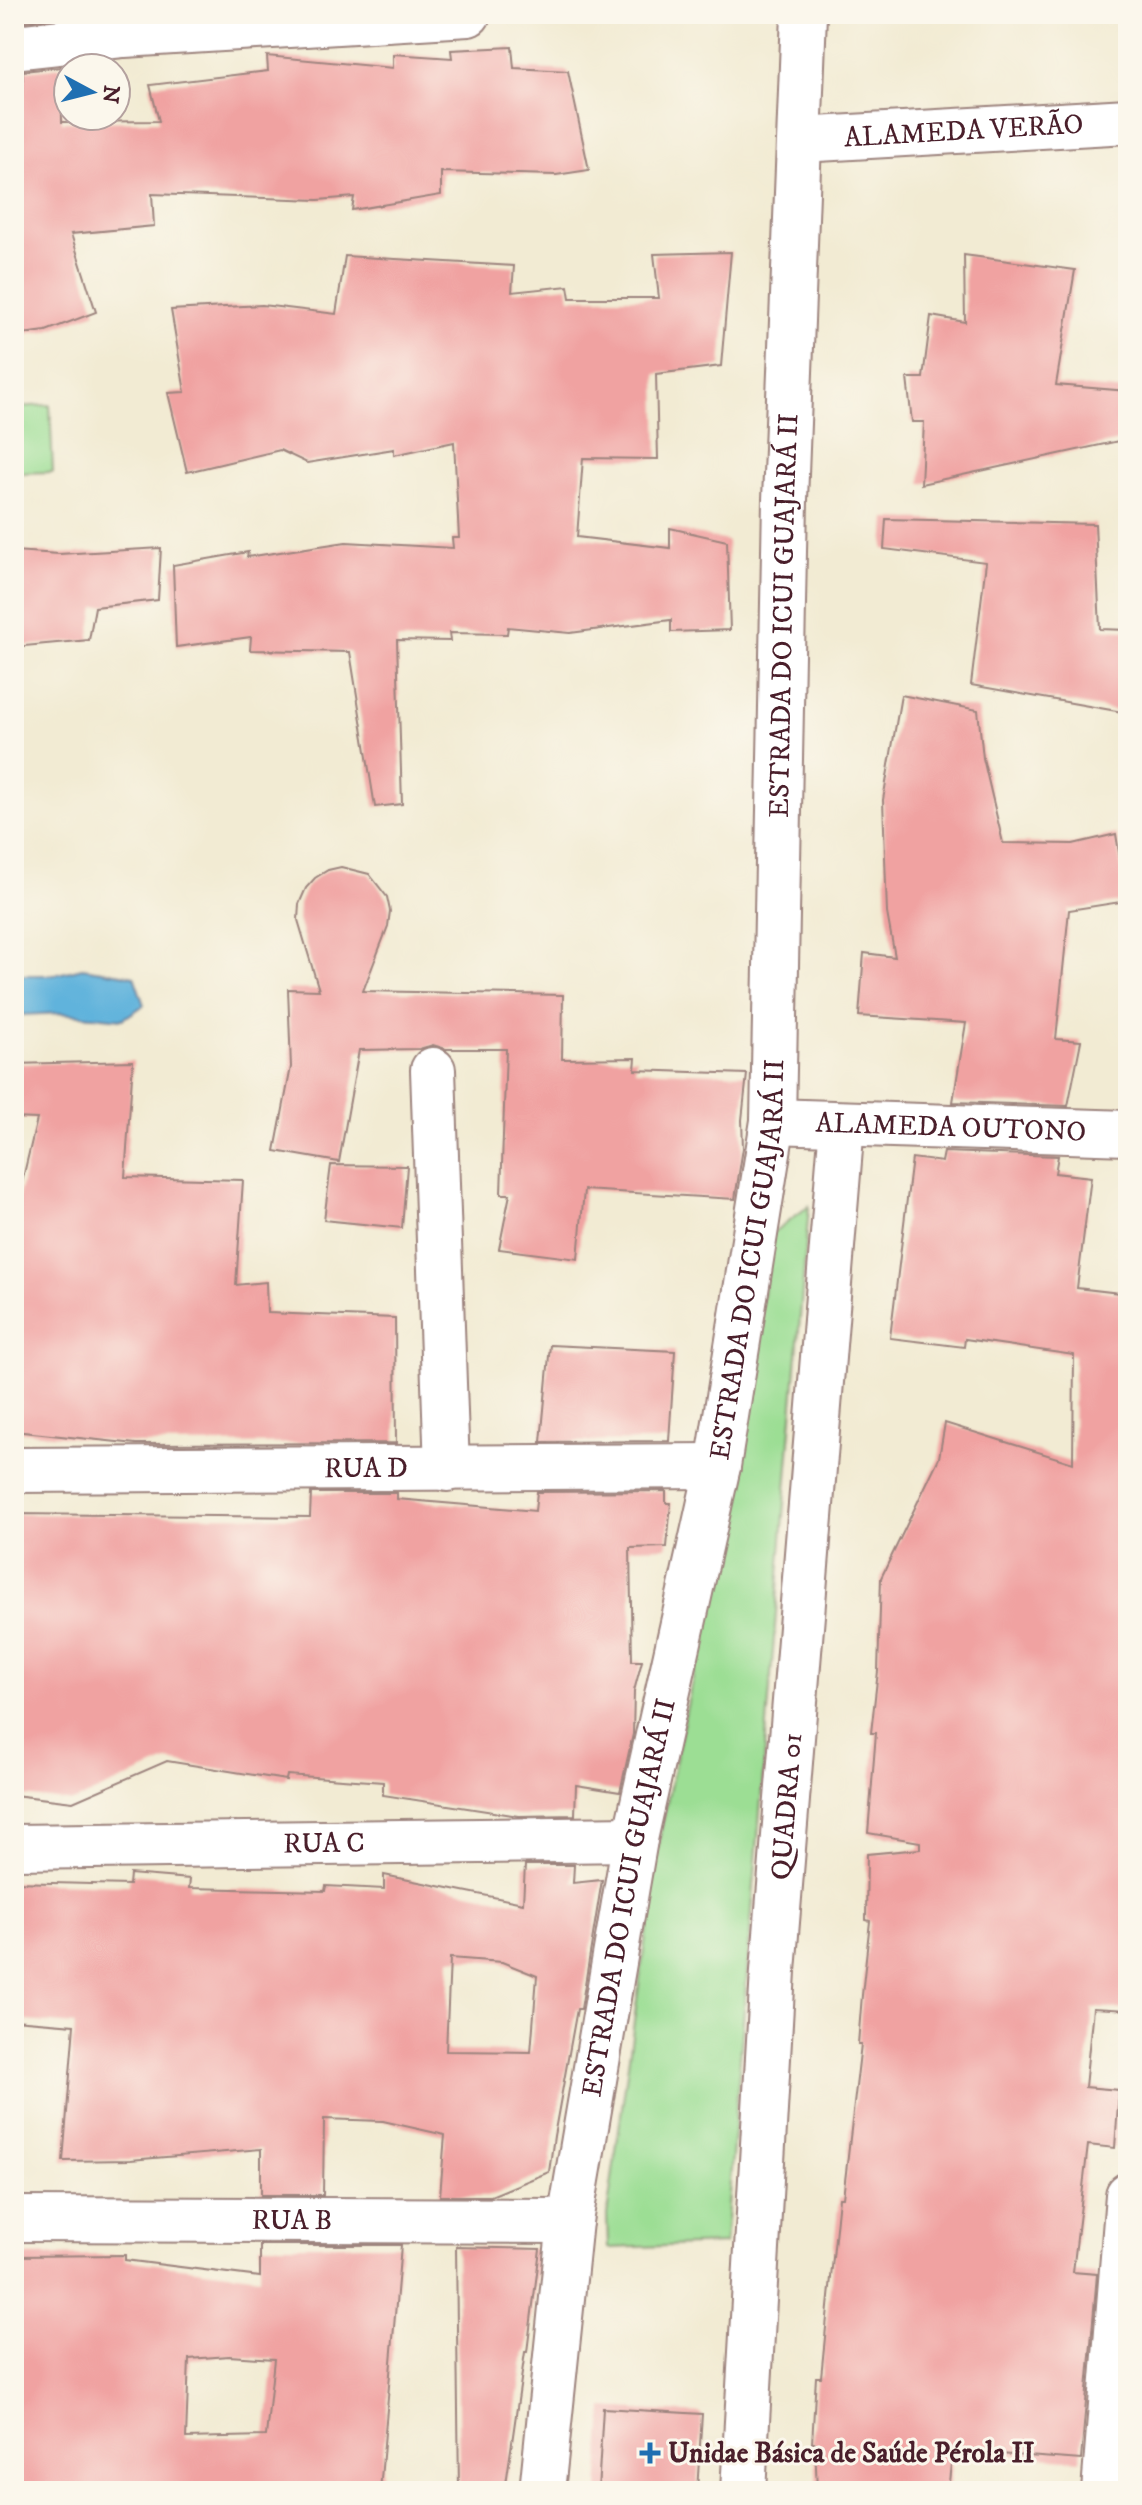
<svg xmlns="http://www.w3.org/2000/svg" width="1142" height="2505" font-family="'IM FELL DW Pica',serif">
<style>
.green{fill:#9cde94;stroke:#737e60;stroke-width:2}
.water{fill:#61b3dc;stroke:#566984;stroke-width:2}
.building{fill:#f0a2a1;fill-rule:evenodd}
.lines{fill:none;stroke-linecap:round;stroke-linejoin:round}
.minor-casing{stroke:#9e857f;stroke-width:48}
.major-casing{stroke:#9e857f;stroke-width:48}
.minor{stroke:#fff;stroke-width:44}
.major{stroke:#fff;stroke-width:44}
.poi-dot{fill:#1f6fb2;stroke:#fbf7ec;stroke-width:3}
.labels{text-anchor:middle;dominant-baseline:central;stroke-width:6;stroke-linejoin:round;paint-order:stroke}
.street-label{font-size:28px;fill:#4a1f2b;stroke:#fbf7ec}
.poi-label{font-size:28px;font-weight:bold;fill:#4a1f2b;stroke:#fbf7ec;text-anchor:start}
</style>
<rect width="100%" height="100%" fill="#fbf7ec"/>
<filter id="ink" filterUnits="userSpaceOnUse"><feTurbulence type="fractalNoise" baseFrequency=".0125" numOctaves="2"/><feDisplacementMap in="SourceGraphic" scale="16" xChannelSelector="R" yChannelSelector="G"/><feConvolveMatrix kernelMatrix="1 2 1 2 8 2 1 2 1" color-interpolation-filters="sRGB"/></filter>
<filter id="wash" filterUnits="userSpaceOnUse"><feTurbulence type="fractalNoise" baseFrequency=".006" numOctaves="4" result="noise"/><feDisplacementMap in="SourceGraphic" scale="32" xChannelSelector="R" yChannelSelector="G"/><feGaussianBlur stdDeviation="1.8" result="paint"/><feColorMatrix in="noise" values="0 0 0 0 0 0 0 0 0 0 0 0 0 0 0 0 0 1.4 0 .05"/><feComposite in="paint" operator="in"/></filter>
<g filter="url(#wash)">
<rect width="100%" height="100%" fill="#f2ebd3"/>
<g class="green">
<polygon points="50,405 53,472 14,473 14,407"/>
<polygon points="809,1206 725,2244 608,2248 607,2215 660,1835 737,1467 772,1233"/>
</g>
<polygon class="water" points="82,968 134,976 144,1005 123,1019 61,1013 22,1015 19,975 54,975"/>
<g id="blocks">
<g class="building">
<polygon points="25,14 61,14 61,17 24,21"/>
<polygon points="512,47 514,68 568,71 589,170 556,175 441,172 441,195 352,210 354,197 318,200 152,194 154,226 71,234 96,312 46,331 14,335 14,257 16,257 23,71 61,67 62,122 159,121 150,85 268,71 267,56 393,68 393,54 452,58 451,50"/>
<polygon points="731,252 721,366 656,374 658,459 583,458 577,537 670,548 670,528 727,541 730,630 671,632 671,620 570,633 508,627 507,634 449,633 450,641 397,640 402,804 375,807 350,652 250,650 251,637 176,647 173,565 248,552 247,557 346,542 453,548 452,538 459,538 454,442 394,455 394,449 307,463 280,450 187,472 168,393 185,392 171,310 262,305 336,314 345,256 514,266 512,292 568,286 570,298 659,298 654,254"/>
<polygon points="964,255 1075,270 1056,385 1128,391 1128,439 921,484 924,422 912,422 907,378 923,378 931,316 965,322"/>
<polygon points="886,519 1095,524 1100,629 1128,630 1128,713 971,685 986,562 884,549"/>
<polygon points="161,548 158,600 95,607 89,640 14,647 14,551 59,554"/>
<polygon points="901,695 978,710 983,758 1003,843 1073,844 1116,834 1127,901 1069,910 1056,1039 1081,1041 1068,1106 953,1102 966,1023 859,1016 864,953 895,957 887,913 883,800"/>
<polygon points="341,867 369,874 387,897 390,911 388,926 363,991 563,995 562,1059 636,1058 635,1070 747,1074 742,1120 743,1148 735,1199 584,1190 578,1259 499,1249 510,1194 501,1194 506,1049 446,1049 433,1045 419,1049 359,1050 339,1162 275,1151 291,1067 288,989 319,990 298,920 299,904 306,888 315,878 328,870"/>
<polygon points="133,1061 125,1177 243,1180 236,1285 266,1282 267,1313 395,1318 396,1443 136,1444 14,1431 14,1216 37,1119 14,1118 14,1064"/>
<polygon points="944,1152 1058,1156 1055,1173 1091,1177 1077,1288 1128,1294 1128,2010 1093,2008 1085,2087 1119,2090 1115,2148 1088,2145 1073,2272 1097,2274 1081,2460 958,2451 957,2455 952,2455 948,2491 817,2491 815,2443 812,2443 816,2377 821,2377 839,2198 843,2198 861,2044 858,2044 862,1995 870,1921 866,1920 867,1854 920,1849 920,1842 868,1833 876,1733 871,1733 878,1671 881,1578 939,1458 945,1423 1073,1463 1074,1355 965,1339 964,1347 890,1338 912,1158 942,1162"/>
<polygon points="331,1165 407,1166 402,1228 324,1220"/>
<polygon points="550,1345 675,1351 669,1441 541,1442"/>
<polygon points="666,1491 666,1503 671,1503 667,1547 630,1548 632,1661 642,1661 634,1691 633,1734 620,1792 576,1785 575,1815 519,1816 383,1795 383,1782 287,1775 286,1780 167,1761 73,1802 14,1795 14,1514 310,1517 311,1493 397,1493 397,1499 535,1511 537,1492"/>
<path d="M 525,1865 L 574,1865 L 573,1883 L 602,1880 L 581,2009 L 577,2009 L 554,2136 L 549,2172 L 491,2196 L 440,2196 L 445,2135 L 383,2121 L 324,2119 L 323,2195 L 261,2195 L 261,2149 L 130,2160 L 63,2161 L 74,2025 L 14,2020 L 14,1882 L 129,1885 L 130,1874 L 190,1879 L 189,1888 L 325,1891 L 326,1886 L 384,1889 L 384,1875 L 523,1903 ZM 450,1958 L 502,1962 L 537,1976 L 531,2052 L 446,2051 Z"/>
<path d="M 260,2245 L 401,2245 L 380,2491 L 14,2491 L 14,2256 L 125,2255 L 125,2260 L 260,2277 ZM 229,2356 L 274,2359 L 266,2436 L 186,2438 L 189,2359 Z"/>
<polygon points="456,2247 540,2249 527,2352 525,2352 505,2491 459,2491"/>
<polygon points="603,2408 702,2414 697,2491 598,2491"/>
</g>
</g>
</g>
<g filter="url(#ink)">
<use href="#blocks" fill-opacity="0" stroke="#9e857f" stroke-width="2"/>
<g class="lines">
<defs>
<g id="minor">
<polyline points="14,47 124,35 468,14"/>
<path id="s1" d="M 800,140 L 1128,121"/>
<polyline points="433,1070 447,1469"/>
<path id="s2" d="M 773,1121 L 1128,1133"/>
<path id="s3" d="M 14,1470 L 718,1466"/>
<path id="s4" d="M 14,1847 L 635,1839"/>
<path id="s5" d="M 14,2219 L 570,2221"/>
<path id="s6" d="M 743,2491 L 773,1971 L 842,1124"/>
<polyline points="1104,2491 1128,2195"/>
</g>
<g id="major">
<path id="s7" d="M 542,2491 L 570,2221 L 635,1839 L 718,1466 L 773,1121 L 785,500 L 804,14"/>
</g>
</defs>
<use href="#minor" class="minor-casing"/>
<use href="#major" class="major-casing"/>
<use href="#minor" class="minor"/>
<use href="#major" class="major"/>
</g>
</g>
<path class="poi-dot" d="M646 2441h8v8h8v8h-8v8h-8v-8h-8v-8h8z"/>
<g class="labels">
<g class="street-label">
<text stroke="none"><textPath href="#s1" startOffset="164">ALAMEDA VERÃO</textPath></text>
<text stroke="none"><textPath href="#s7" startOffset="1896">ESTRADA DO ICUI GUAJARÁ II</textPath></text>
<text stroke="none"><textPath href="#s2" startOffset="178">ALAMEDA OUTONO</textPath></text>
<text stroke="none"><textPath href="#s7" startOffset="1250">ESTRADA DO ICUI GUAJARÁ II</textPath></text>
<text stroke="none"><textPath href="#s3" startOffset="352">RUA D</textPath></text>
<text stroke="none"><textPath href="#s6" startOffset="686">QUADRA 01</textPath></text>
<text stroke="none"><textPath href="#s4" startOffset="310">RUA C</textPath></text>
<text stroke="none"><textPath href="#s7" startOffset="600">ESTRADA DO ICUI GUAJARÁ II</textPath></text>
<text stroke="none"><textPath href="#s5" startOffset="278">RUA B</textPath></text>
</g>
<g class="poi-label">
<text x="668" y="2453">Unidae Básica de Saúde Pérola II</text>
</g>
</g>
<rect width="1142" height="2505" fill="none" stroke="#fbf7ec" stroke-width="48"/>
<g transform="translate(92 92) rotate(97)"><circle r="38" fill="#fbf7ec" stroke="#b4a19f" stroke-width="2"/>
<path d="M0-6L14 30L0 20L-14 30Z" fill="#1f6fb2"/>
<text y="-12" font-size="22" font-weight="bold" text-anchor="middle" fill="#4a1f2b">N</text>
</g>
</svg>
